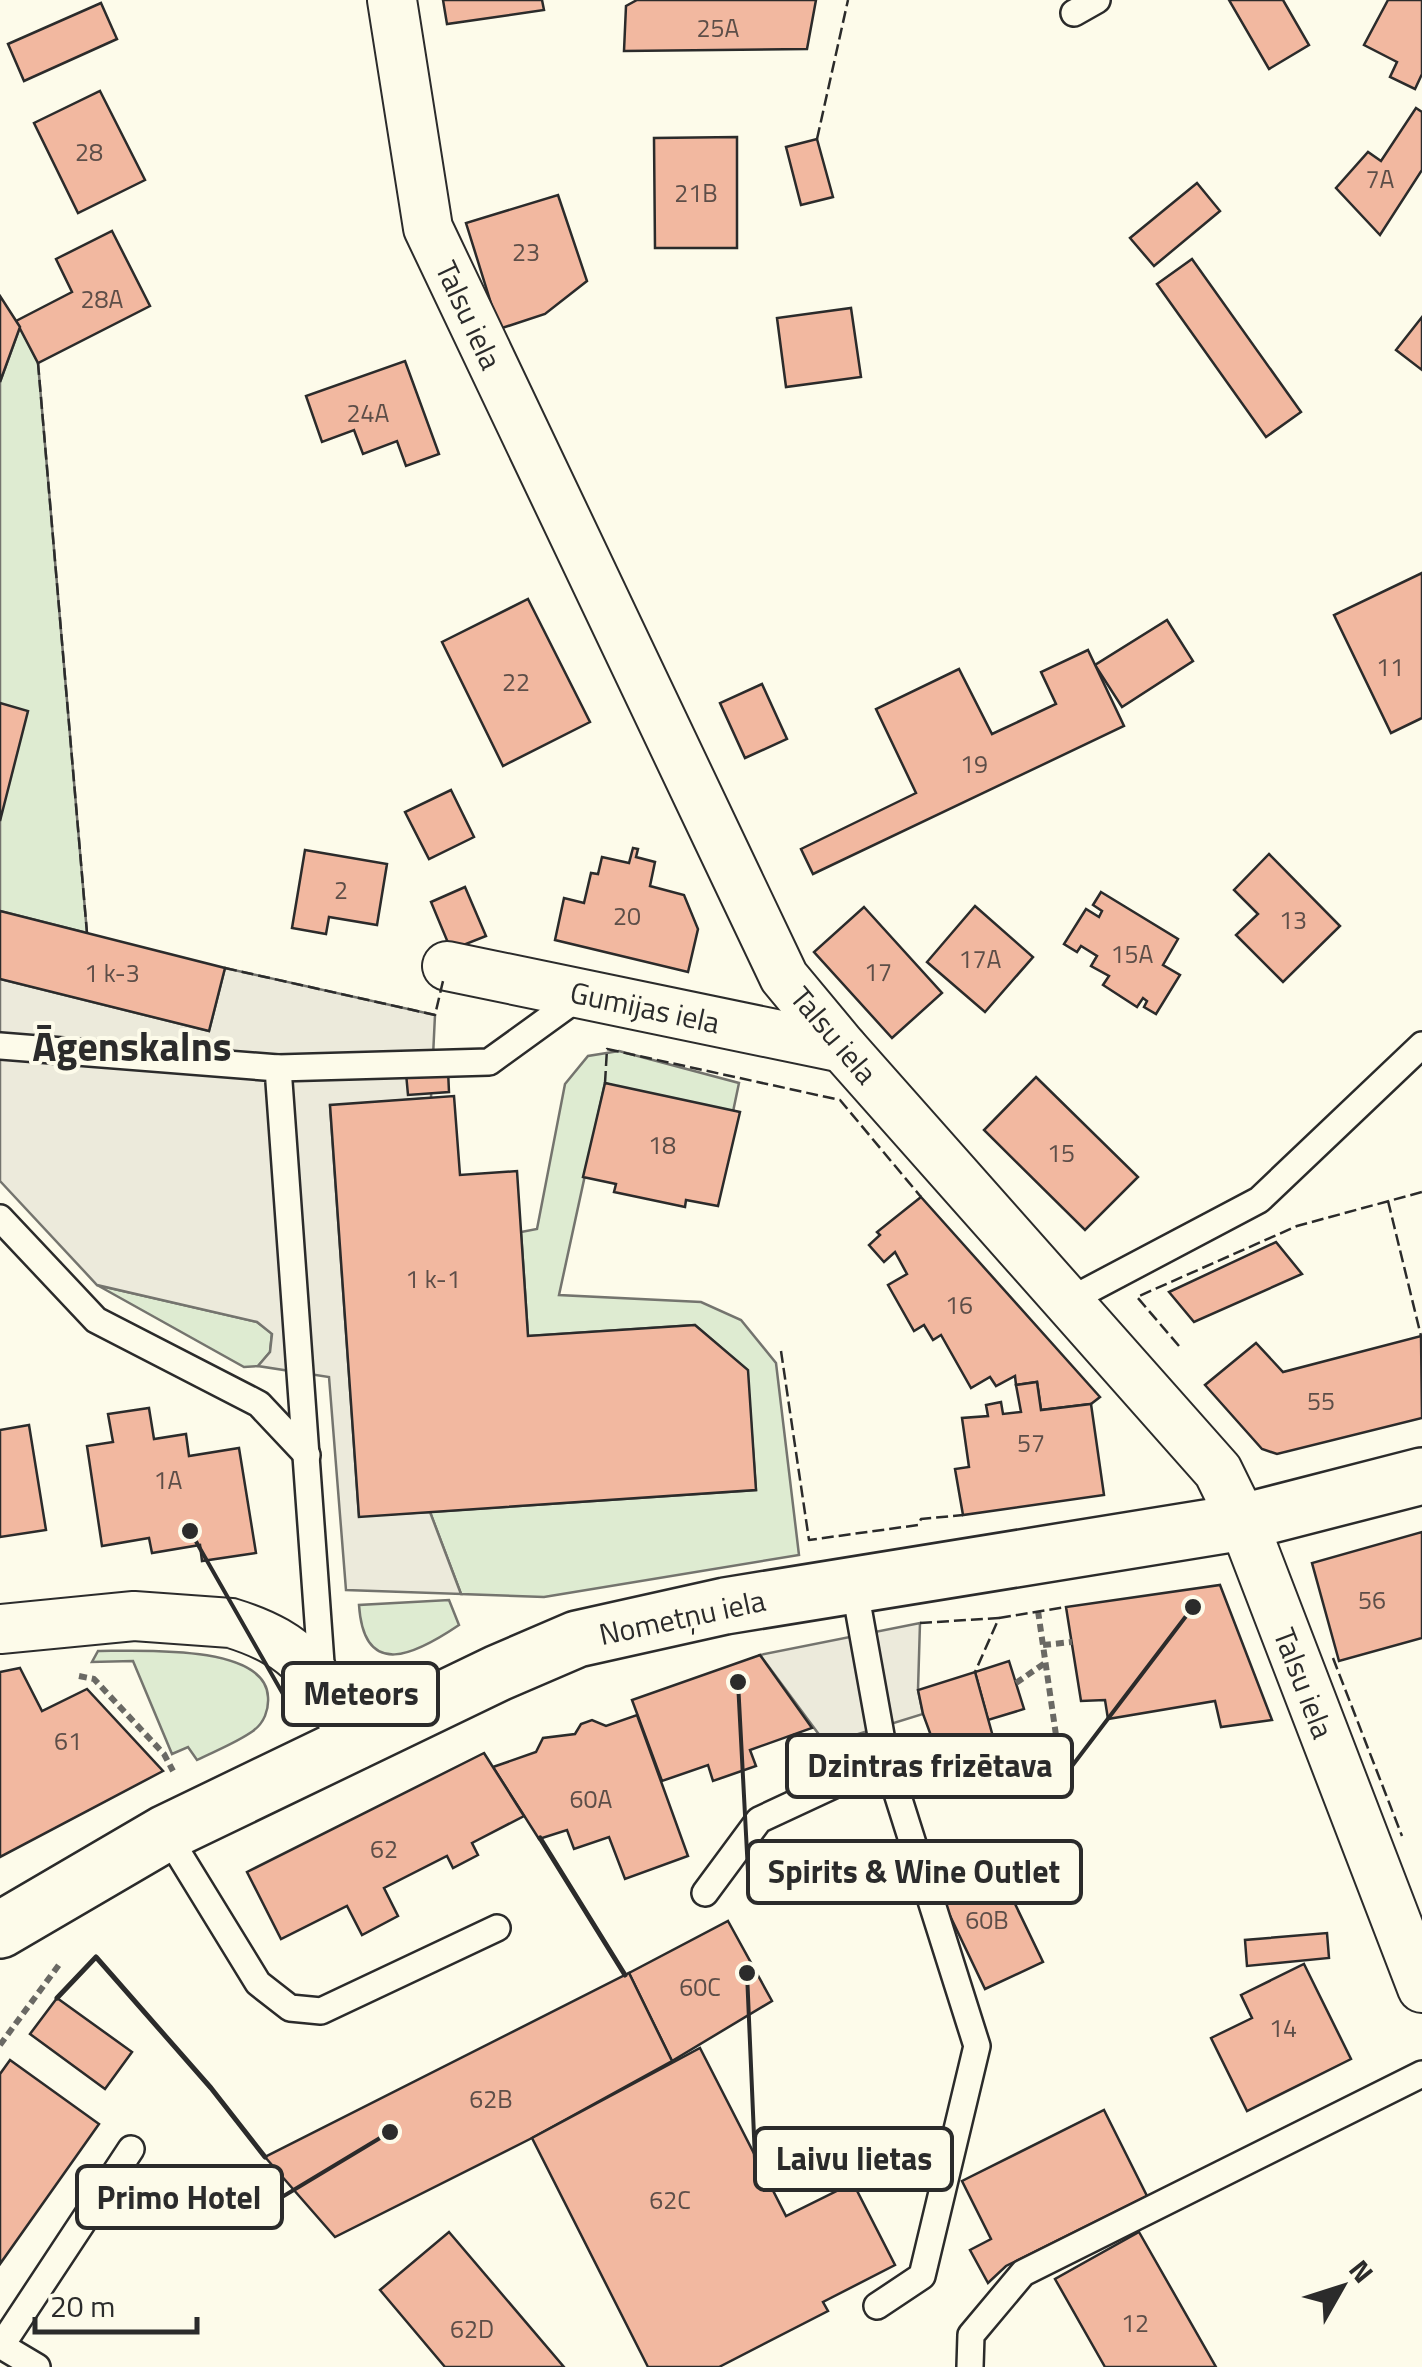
<svg xmlns="http://www.w3.org/2000/svg" width="1422" height="2367" font-family="'Titillium Web',sans-serif">
<style>
.green{fill:#deebd1;stroke:#74746e;stroke-width:2.5}
.parking{fill:#eceadb;stroke:#74746e;stroke-width:2.5}
.building{fill:#f2b8a0;stroke:#2b2b2b;stroke-width:2.5}
.lines{fill:none;stroke-linecap:round;stroke-linejoin:round}
.service-casing{stroke:#2b2b2b;stroke-width:30}
.minor-casing{stroke:#2b2b2b;stroke-width:52}
.tertiary-casing{stroke:#2b2b2b;stroke-width:60}
.path{stroke:#6a6964;stroke-width:6;stroke-dasharray:8 5;stroke-linecap:butt}
.service{stroke:#fdfbea;stroke-width:25}
.minor{stroke:#fdfbea;stroke-width:48}
.tertiary{stroke:#fdfbea;stroke-width:55}
.fence{stroke:#2b2b2b;stroke-width:2.5;stroke-dasharray:12 5;stroke-linecap:butt}
.wall{stroke:#2b2b2b;stroke-width:5}
.labels{text-anchor:middle;dominant-baseline:central;stroke-width:8;stroke-linejoin:round;paint-order:stroke}
.number-label{font-size:25px;fill:#5d4e48}
.street-label{font-size:30px;fill:#2b2b2b;stroke:#fdfbea}
.district-label{font-size:40px;font-weight:bold;fill:#2b2b2b;stroke:#fdfbea}
.leader{fill:none;stroke:#2b2b2b;stroke-width:4}
.callout-dot{fill:#2b2b2b;stroke:#fdfbea;stroke-width:4}
.callout{fill:#fdfbea;stroke:#2b2b2b;stroke-width:4}
.callout-label{font-size:32px;text-anchor:middle;font-weight:bold;fill:#2b2b2b}
</style>
<rect width="100%" height="100%" fill="#fdfbea"/>
<g class="green">
<polygon points="20,327 38,363 87,933 0,911 0,382"/>
<polygon points="619,1051 739,1083 730,1126 605,1083 559,1295 701,1302 741,1320 776,1363 799,1555 544,1597 461,1594 430,1512 756,1490 747,1370 695,1325 528,1336 521,1232 537,1229 565,1084 588,1056"/>
<polygon points="97,1285 257,1322 272,1333 270,1352 258,1366 244,1367"/>
<path d="M 449,1600 L 459,1625 C 416,1654 364,1681 359,1605 Z"/>
<path d="M 98,1651 C 135,1651 266,1643 268,1697 C 269,1710 264,1723 253,1731 C 236,1743 215,1751 197,1760 L 188,1747 L 172,1754 L 133,1661 L 92,1662 Z"/>
</g>
<g class="parking">
<polygon points="225,968 435,1015 431,1098 330,1106 359,1516 430,1512 461,1594 346,1590 329,1377 258,1366 270,1352 272,1334 257,1322 97,1285 0,1181 0,979 209,1031"/>
<polygon points="920,1623 918,1690 923,1714 826,1744 760,1655"/>
</g>
<g class="building">
<polygon points="443,0 542,0 544,10 447,24"/>
<polygon points="637,0 816,0 807,49 624,51 626,6"/>
<polygon points="1229,0 1283,0 1309,45 1269,69"/>
<polygon points="1388,0 1422,0 1422,74 1415,89 1390,77 1397,62 1364,45"/>
<polygon points="101,3 117,39 24,81 8,44"/>
<polygon points="100,91 145,180 78,213 34,123"/>
<polygon points="1416,108 1422,112 1422,170 1380,235 1336,188 1368,152 1381,161"/>
<polygon points="737,137 737,248 655,248 654,138"/>
<polygon points="817,139 833,197 801,205 786,147"/>
<polygon points="1197,183 1220,211 1154,266 1130,238"/>
<polygon points="558,195 587,281 545,314 499,329 466,223"/>
<polygon points="112,231 150,306 38,363 16,321 72,292 56,259"/>
<polygon points="1192,259 1301,412 1266,437 1157,284"/>
<polygon points="0,296 20,327 0,382"/>
<polygon points="851,308 861,377 786,387 777,318"/>
<polygon points="1422,317 1422,370 1396,350"/>
<polygon points="405,361 439,454 406,466 397,441 363,454 354,430 322,442 306,396"/>
<polygon points="1422,573 1422,718 1391,733 1334,615"/>
<polygon points="528,599 590,722 503,766 442,642"/>
<polygon points="1167,620 1193,661 1122,707 1095,665"/>
<polygon points="1088,650 1124,726 813,874 801,849 916,793 876,709 959,669 992,734 1056,704 1041,672"/>
<polygon points="762,684 787,739 745,758 720,703"/>
<polygon points="0,703 28,711 0,821"/>
<polygon points="451,790 474,837 429,859 405,812"/>
<polygon points="633,848 638,849 636,857 655,862 650,886 684,895 698,929 688,972 555,940 564,898 584,903 591,873 598,874 602,857 629,863"/>
<polygon points="305,850 387,864 377,925 329,917 326,934 292,928"/>
<polygon points="1269,854 1340,926 1283,982 1236,935 1258,914 1234,890"/>
<polygon points="465,887 486,936 451,950 431,902"/>
<polygon points="1101,892 1178,939 1163,965 1180,975 1156,1014 1144,1007 1147,1001 1143,998 1137,1007 1103,985 1109,976 1091,966 1097,956 1081,946 1077,952 1064,944 1086,909 1099,917 1102,911 1093,905"/>
<polygon points="975,906 1033,957 985,1012 927,962"/>
<polygon points="864,907 942,993 892,1038 814,952"/>
<polygon points="0,911 225,968 209,1031 0,979"/>
<polygon points="448,1070 449,1092 408,1095 406,1073"/>
<polygon points="1036,1077 1138,1177 1085,1230 984,1130"/>
<polygon points="605,1083 740,1112 718,1206 686,1200 685,1207 614,1192 616,1184 583,1177"/>
<polygon points="454,1096 460,1175 517,1171 528,1336 695,1325 748,1370 756,1490 359,1517 330,1105"/>
<polygon points="921,1197 1100,1397 1091,1404 1041,1410 1037,1382 1016,1385 1015,1376 996,1386 990,1377 971,1388 941,1335 933,1340 924,1325 914,1331 888,1285 907,1274 895,1252 884,1262 869,1245 880,1235 877,1232"/>
<polygon points="1276,1242 1302,1274 1194,1322 1169,1292"/>
<polygon points="1421,1336 1422,1418 1277,1454 1262,1449 1205,1385 1256,1343 1283,1372"/>
<polygon points="1037,1382 1041,1410 1091,1404 1104,1495 963,1515 955,1469 969,1467 962,1418 988,1416 986,1405 1001,1402 1003,1414 1021,1412 1016,1385"/>
<polygon points="149,1408 154,1439 186,1434 189,1456 239,1448 256,1553 202,1561 200,1545 152,1553 149,1538 102,1546 87,1446 113,1442 108,1414"/>
<polygon points="29,1425 46,1530 0,1537 0,1430"/>
<polygon points="1422,1532 1422,1638 1339,1661 1312,1563"/>
<polygon points="1220,1585 1272,1720 1221,1727 1215,1701 1108,1719 1105,1700 1081,1701 1066,1607"/>
<polygon points="760,1655 812,1728 750,1750 756,1766 713,1781 708,1765 662,1781 632,1700"/>
<polygon points="1009,1661 1024,1709 988,1720 975,1672"/>
<polygon points="20,1668 42,1711 87,1689 163,1771 0,1857 0,1672"/>
<polygon points="975,1672 1000,1762 947,1779 923,1714 918,1690"/>
<polygon points="637,1715 688,1856 625,1879 609,1837 574,1849 567,1830 539,1839 493,1767 536,1752 543,1738 575,1734 581,1724 592,1720 606,1726"/>
<polygon points="484,1753 524,1816 472,1843 478,1855 453,1868 447,1856 384,1888 398,1916 362,1935 347,1906 281,1939 247,1872"/>
<polygon points="989,1850 1043,1962 985,1989 932,1878"/>
<polygon points="728,1921 772,2001 672,2061 629,1973"/>
<polygon points="1327,1933 1329,1958 1247,1966 1245,1940"/>
<polygon points="1304,1964 1351,2059 1247,2111 1211,2038 1252,2018 1241,1995"/>
<polygon points="629,1973 672,2061 532,2138 335,2237 265,2157"/>
<polygon points="57,1998 132,2052 105,2089 30,2034"/>
<polygon points="700,2048 786,2216 853,2183 895,2265 823,2302 828,2311 719,2367 648,2367 532,2138"/>
<polygon points="10,2060 99,2124 0,2264 0,2074"/>
<polygon points="1104,2110 1147,2196 1006,2266 988,2283 970,2250 991,2239 962,2181"/>
<polygon points="449,2232 564,2367 445,2367 380,2290"/>
<polygon points="1139,2232 1216,2367 1105,2367 1055,2279"/>
</g>
<g class="lines">
<defs>
<g id="service">
<polyline points="1074,13 1097,0"/>
<polyline points="0,1046 278,1068 322,1677"/>
<polyline points="278,1068 489,1062 583,994"/>
<polyline points="0,1218 96,1320 259,1404 307,1455"/>
<polyline points="1068,1301 1259,1200 1422,1045"/>
<polyline points="166,1833 258,1983 290,2008 321,2011 497,1928"/>
<polyline points="705,1893 759,1820 860,1773 884,1752 854,1585"/>
<polyline points="877,2306 922,2276 977,2046 884,1752"/>
<polyline points="0,2345 37,2367"/>
<polyline points="1,2346 131,2149"/>
<polyline points="970,2367 971,2335 1023,2273 1422,2074"/>
</g>
<g id="minor">
<polyline points="392,0 428,228 784,977 843,1048 1218,1471 1243,1522 1422,1988"/>
<polyline points="447,966 843,1048"/>
<path d="M 0,1629 L 134,1616 L 231,1623 C 306,1646 321,1679 356,1745"/>
</g>
<polyline id="tertiary" points="0,1930 166,1833 498,1673 577,1639 725,1606 1243,1522 1422,1476"/>
</defs>
<use href="#service" class="service-casing"/>
<use href="#minor" class="minor-casing"/>
<use href="#tertiary" class="tertiary-casing"/>
<g class="path">
<polyline points="1038,1611 1058,1749"/>
<polyline points="1043,1645 1072,1642"/>
<polyline points="79,1676 94,1679 164,1754 173,1771"/>
<polyline points="1016,1683 1045,1663"/>
<polyline points="0,2045 61,1962"/>
</g>
<use href="#service" class="service"/>
<use href="#minor" class="minor"/>
<use href="#tertiary" class="tertiary"/>
<g class="fence">
<polyline points="817,139 848,0"/>
<polyline points="38,363 87,933"/>
<polyline points="225,968 435,1015 443,981"/>
<polyline points="605,1083 607,1049 840,1100 921,1197"/>
<polyline points="1388,1201 1421,1336"/>
<polyline points="1179,1346 1137,1297 1297,1226 1422,1192"/>
<polyline points="781,1351 809,1540 918,1525 921,1519 963,1515"/>
<polyline points="999,1618 1066,1607"/>
<polyline points="920,1623 999,1618 975,1672"/>
<polyline points="1333,1658 1402,1836"/>
</g>
<g class="wall">
<polyline points="540,1838 625,1975"/>
<polyline points="57,1998 96,1957 211,2088 265,2157"/>
</g>
</g>
<g class="labels">
<g class="number-label">
<text x="718" y="28">25A</text>
<text x="89" y="152">28</text>
<text x="1380" y="179">7A</text>
<text x="696" y="193">21B</text>
<text x="526" y="252">23</text>
<text x="102" y="299">28A</text>
<text x="368" y="413">24A</text>
<text x="1390" y="667">11</text>
<text x="516" y="682">22</text>
<text x="974" y="764">19</text>
<text x="341" y="890">2</text>
<text x="627" y="916">20</text>
<text x="1293" y="920">13</text>
<text x="1132" y="954">15A</text>
<text x="980" y="959">17A</text>
<text x="878" y="972">17</text>
<text x="112" y="973">1 k-3</text>
<text x="662" y="1145">18</text>
<text x="1061" y="1153">15</text>
<text x="433" y="1279">1 k-1</text>
<text x="959" y="1305">16</text>
<text x="1321" y="1401">55</text>
<text x="1031" y="1443">57</text>
<text x="168" y="1480">1A</text>
<text x="1372" y="1600">56</text>
<text x="68" y="1741">61</text>
<text x="591" y="1799">60A</text>
<text x="384" y="1849">62</text>
<text x="987" y="1920">60B</text>
<text x="700" y="1987">60C</text>
<text x="1283" y="2028">14</text>
<text x="491" y="2099">62B</text>
<text x="670" y="2200">62C</text>
<text x="1135" y="2323">12</text>
<text x="472" y="2329">62D</text>
</g>
<g class="street-label">
<text transform="translate(469 315) rotate(65)">Talsu iela</text>
<text transform="translate(645 1007) rotate(12)">Gumijas iela</text>
<text transform="translate(834 1035) rotate(50)">Talsu iela</text>
<text transform="translate(682 1617) rotate(-12)">Nometņu iela</text>
<text transform="translate(1304 1683) rotate(69)">Talsu iela</text>
</g>
<g class="district-label">
<text x="132" y="1046">Āgenskalns</text>
</g>
</g>
<path class="leader" d="M190 1531L283 1694M1193 1607L1072 1766M738 1682L748 1872M747 1973L755 2159M390 2132L282 2197"/>
<g class="callout-dot">
<circle cx="190" cy="1531" r="10"/>
<circle cx="1193" cy="1607" r="10"/>
<circle cx="738" cy="1682" r="10"/>
<circle cx="747" cy="1973" r="10"/>
<circle cx="390" cy="2132" r="10"/>
</g>
<g class="callout">
<rect x="283" y="1663" width="155" height="62" rx="10"/>
<rect x="787" y="1735" width="285" height="62" rx="10"/>
<rect x="748" y="1841" width="333" height="62" rx="10"/>
<rect x="755" y="2128" width="197" height="62" rx="10"/>
<rect x="77" y="2166" width="205" height="62" rx="10"/>
</g>
<g class="callout-label">
<text x="361" y="1705">Meteors</text>
<text x="930" y="1777">Dzintras frizētava</text>
<text x="914" y="1883">Spirits &amp; Wine Outlet</text>
<text x="854" y="2170">Laivu lietas</text>
<text x="179" y="2209">Primo Hotel</text>
</g>
<g transform="translate(1342 2287) rotate(51)" stroke="#fdfbea" stroke-width="8" paint-order="stroke">
<path d="M0-8L18 38L0 25L-18 38Z" fill="#2b2b2b"/>
<text y="-15" font-size="28" font-weight="bold" text-anchor="middle" fill="#2b2b2b">N</text>
</g>
<path d="M35 2317v15h162v-15" fill="none" stroke="#2b2b2b" stroke-width="5"/>
<text x="50" y="2317" font-size="30" fill="#2b2b2b" stroke="#fdfbea" stroke-width="8" paint-order="stroke">20 m</text>
</svg>
